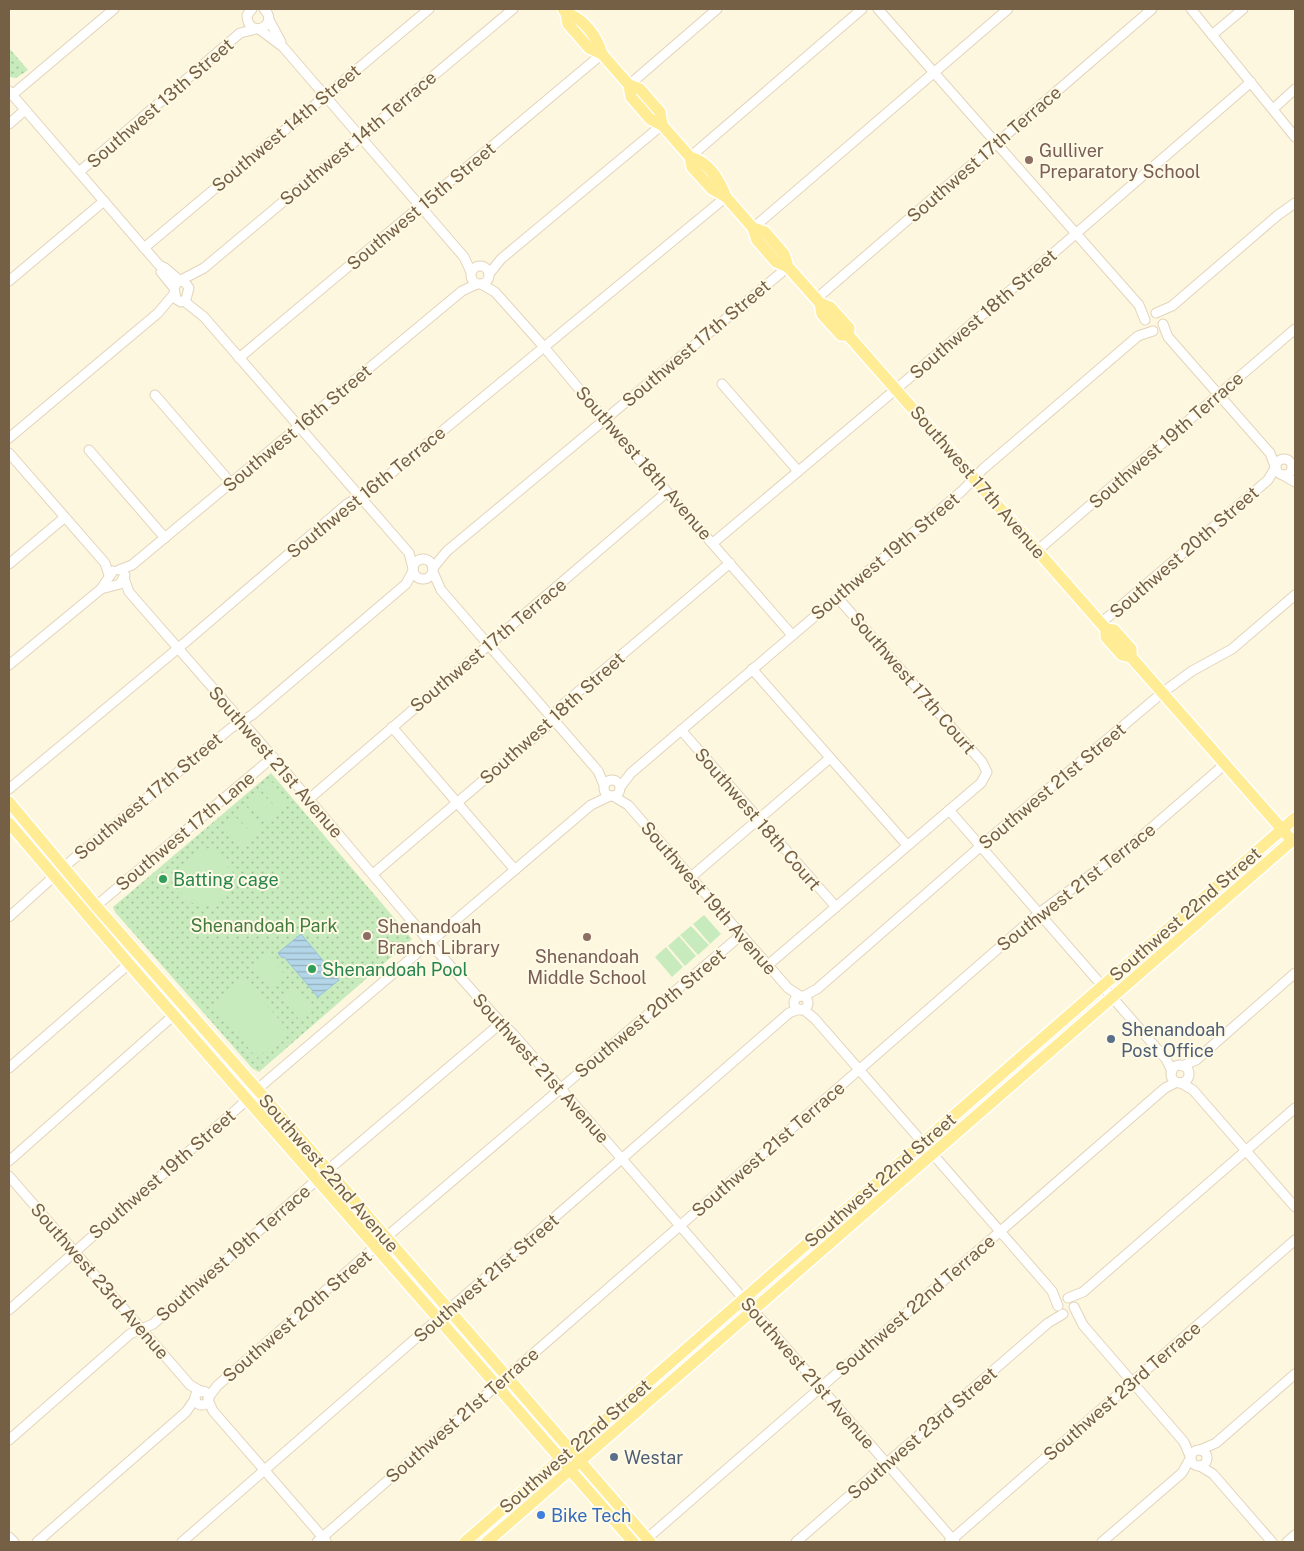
<svg xmlns="http://www.w3.org/2000/svg" width="1304" height="1551" font-family="'Public Sans',sans-serif">
<style>
.park{fill:url(#park-dots)}
.pitch{fill:#c7ebbd}
.water{fill:url(#water-rules);stroke:#98c3da}
.lines{fill:none;stroke-linecap:round;stroke-linejoin:round}
.minor-casing{stroke:#e2d4ba;stroke-width:11}
.major-casing{stroke:#fff;stroke-width:14}
.minor{stroke:#fff;stroke-width:9}
.major{stroke:#ffec94;stroke-width:11}
.education-dot{fill:#8d6e63;stroke:#fffae6;stroke-width:2}
.leisure-dot{fill:#2e9e5b;stroke:#fffae6;stroke-width:2}
.service-dot{fill:#5c6f8a;stroke:#fffae6;stroke-width:2}
.shop-dot{fill:#3f7fe0;stroke:#fffae6;stroke-width:2}
.labels{text-anchor:middle;dominant-baseline:central;stroke-width:4;stroke-linejoin:round;paint-order:stroke}
.street-label{font-size:18px;fill:#755f45;stroke:#fffae6}
.education-label{font-size:18px;fill:#785e54;stroke:#fffae6;text-anchor:start}
.leisure-label{font-size:18px;fill:#27864d;stroke:#fffae6;text-anchor:start}
.park-label{font-size:18px;fill:#437c3d;stroke:#fffae6}
.service-label{font-size:18px;fill:#4e5e75;stroke:#fffae6;text-anchor:start}
.shop-label{font-size:18px;fill:#366cbe;stroke:#fffae6;text-anchor:start}
</style>
<defs>
<pattern id="park-dots" width="8" height="8" patternUnits="userSpaceOnUse" patternTransform="scale(1.25)"><rect width="8" height="8" fill="#c7ebbd"/><path d="M2 2h.1M6 6h.1" fill="none" stroke="#a6c29b" stroke-width="1.8" stroke-linecap="round"/></pattern>
<pattern id="water-rules" width="6" height="5" patternUnits="userSpaceOnUse" patternTransform="scale(1.25)"><rect width="6" height="5" fill="#b3d6e8"/><path d="M0 2.5h6" fill="none" stroke="#96b1be"/></pattern>
</defs>
<rect width="100%" height="100%" fill="#fef7df"/>
<g class="park">
<polygon points="9,48 28,70 16,78 9,77"/>
<polygon points="271,773 412,939 259,1072 252,1068 115,912 113,907"/>
</g>
<g class="pitch">
<polygon points="272,782 290,804 280,812 262,791"/>
<polygon points="259,794 277,815 267,823 249,802"/>
<polygon points="245,805 263,827 253,835 235,814"/>
<polygon points="232,817 250,838 240,846 222,825"/>
<path d="M 203,848 L 213,849 L 239,880 C 234,886 230,894 224,899 C 211,911 190,907 181,892 C 178,887 176,880 174,874 Z"/>
<polygon points="704,915 721,934 710,944 693,924"/>
<polygon points="691,926 709,945 698,955 680,935"/>
<polygon points="679,936 696,956 685,966 668,946"/>
<polygon points="666,947 683,967 672,977 655,957"/>
<polygon points="266,953 286,976 272,987 253,965"/>
<polygon points="244,979 289,1031 257,1058 212,1006"/>
<polygon points="293,985 312,1007 299,1019 280,996"/>
</g>
<polygon class="water" points="301,934 339,980 318,997 284,957 282,958 278,953"/>
<g class="lines">
<defs>
<g id="minor">
<path d="M 252,9 L 247,15 C 247,40 281,26 264,9"/>
<polyline points="878,9 1139,305 1145,320"/>
<polyline points="1191,9 1295,137"/>
<polyline points="269,20 281,42"/>
<polyline points="259,29 283,47 464,257 471,272"/>
<polyline points="1212,35 1243,9"/>
<polyline points="629,85 717,9"/>
<polyline points="9,91 159,265 165,268 179,280"/>
<polyline points="12,95 114,9"/>
<polyline points="1273,109 1295,89"/>
<polyline points="9,124 25,110"/>
<polyline points="690,157 862,9"/>
<polyline points="79,172 240,33 256,29"/>
<polyline points="753,228 1008,9"/>
<polyline points="144,248 429,9"/>
<circle cx="480" cy="275" r="9"/>
<polyline points="161,272 174,288 176,299 181,302 186,299 189,288 184,281 177,282 174,288"/>
<polyline points="489,274 501,259 662,125"/>
<polyline points="181,280 204,268 513,9"/>
<polyline points="9,281 104,201"/>
<polyline points="481,284 495,292 544,347 615,432 792,635"/>
<polyline points="816,299 1152,9"/>
<polyline points="184,301 204,317 409,553 413,568"/>
<polyline points="1156,313 1172,306 1278,215 1295,203"/>
<polyline points="1163,324 1168,337 1270,453 1275,466"/>
<polyline points="239,358 602,54"/>
<polyline points="722,384 798,471"/>
<polyline points="155,395 231,483"/>
<polyline points="9,438 158,313 174,294"/>
<polyline points="89,450 165,538"/>
<polyline points="9,453 105,563 109,575"/>
<circle cx="1284" cy="467" r="8"/>
<polyline points="1283,475 1295,482"/>
<polyline points="713,543 908,379 1251,82"/>
<polyline points="1038,550 1295,329"/>
<circle cx="423" cy="569" r="10"/>
<polyline points="9,564 64,518"/>
<polyline points="433,568 447,551 788,267"/>
<polyline points="119,570 132,565 462,291 477,284"/>
<polyline points="433,572 441,590 598,771 604,785"/>
<polyline points="124,578 129,592 273,757 438,952 494,1015 515,1036 955,1542"/>
<polyline points="101,589 120,584 125,575"/>
<polyline points="1101,623 1268,480 1275,468"/>
<polyline points="9,665 101,589 113,571"/>
<polyline points="752,669 907,845"/>
<polyline points="392,727 515,870"/>
<polyline points="681,730 836,907"/>
<circle cx="612" cy="788" r="8"/>
<polyline points="621,786 631,773 962,491 983,469 1138,336 1153,331"/>
<polyline points="9,789 188,640 347,504 372,489 726,197"/>
<polyline points="613,796 628,805 788,988 800,996"/>
<polyline points="309,799 667,492"/>
<polyline points="949,810 1166,1059 1172,1071"/>
<polyline points="373,874 545,728 559,708 730,563"/>
<polyline points="691,877 830,758"/>
<polyline points="96,906 273,757"/>
<polyline points="9,917 71,861 231,728 252,715 406,584 413,571"/>
<polyline points="768,965 981,783 987,772 982,762 837,597"/>
<circle cx="801" cy="1003" r="7"/>
<polyline points="804,996 817,989 989,839 1162,693 1192,671 1232,649 1295,595"/>
<polyline points="803,1009 815,1019 1052,1291 1058,1306"/>
<circle cx="1180" cy="1074" r="9"/>
<polyline points="1182,1066 1196,1060 1295,973"/>
<polyline points="9,1068 139,955"/>
<polyline points="1181,1083 1193,1090 1295,1207"/>
<polyline points="9,1161 183,1007"/>
<polyline points="9,1176 190,1385 202,1392"/>
<polyline points="1068,1298 1083,1292 1295,1108"/>
<polyline points="1074,1307 1083,1325 1184,1442 1190,1456"/>
<polyline points="9,1310 239,1107 261,1086 591,805 610,796"/>
<circle cx="202" cy="1398" r="7"/>
<polyline points="208,1398 217,1386 391,1233 741,935"/>
<polyline points="208,1400 213,1411 326,1541"/>
<polyline points="9,1440 130,1334 153,1324 328,1170 501,1023"/>
<circle cx="1199" cy="1458" r="8"/>
<polyline points="1200,1450 1216,1443 1295,1374"/>
<polyline points="1200,1466 1213,1474 1272,1542"/>
<polyline points="9,1537 14,1542"/>
<polyline points="37,1542 186,1412 195,1399"/>
<polyline points="182,1542 789,1013 799,1009"/>
<polyline points="317,1542 1039,913 1134,843 1225,764"/>
<polyline points="643,1542 1165,1088 1177,1082"/>
<polyline points="796,1542 1048,1323 1063,1314"/>
<polyline points="949,1542 1295,1240"/>
<polyline points="1102,1542 1182,1473 1190,1459"/>
<polyline points="1287,1542 1295,1535"/>
</g>
<g id="major">
<polyline points="563,9 566,13 568,24 589,48 602,54 629,85 631,97 650,119 662,125 690,157 692,167 712,189 726,197 753,228 757,240 776,262 788,267"/>
<path d="M 566,13 C 584,18 597,37 602,54"/>
<polyline points="629,85 640,89 660,112 662,125"/>
<path d="M 690,157 C 709,162 719,179 726,197"/>
<polyline points="753,228 765,232 784,254 788,267 820,303 830,307 849,328 848,335 1106,629 1114,630 1131,649 1131,657"/>
<polyline points="820,303 822,314 841,335 848,335"/>
<polyline points="1106,629 1106,637 1122,655 1131,657 1287,835"/>
<polyline points="9,802 96,906 328,1170 650,1542"/>
<polyline points="9,823 129,964 633,1542"/>
<polyline points="465,1542 1295,818"/>
<polyline points="487,1542 1295,838"/>
</g>
</defs>
<use href="#minor" class="minor-casing"/>
<use href="#major" class="major-casing"/>
<use href="#minor" class="minor"/>
<use href="#major" class="major"/>
</g>
<g class="education-dot">
<circle cx="1029" cy="160" r="5"/>
<circle cx="367" cy="936" r="5"/>
<circle cx="587" cy="937" r="5"/>
</g>
<g class="leisure-dot">
<circle cx="163" cy="879" r="5"/>
<circle cx="312" cy="969" r="5"/>
</g>
<g class="service-dot">
<circle cx="1111" cy="1039" r="5"/>
<circle cx="614" cy="1457" r="5"/>
</g>
<circle class="shop-dot" cx="541" cy="1515" r="5"/>
<g class="labels">
<g class="street-label">
<text transform="translate(160 103) rotate(-41)">Southwest 13th Street</text>
<text transform="translate(286 128) rotate(-40)">Southwest 14th Street</text>
<text transform="translate(358 138) rotate(-40)">Southwest 14th Terrace</text>
<text transform="translate(984 154) rotate(-41)">Southwest 17th Terrace</text>
<text transform="translate(421 206) rotate(-40)">Southwest 15th Street</text>
<text transform="translate(983 314) rotate(-41)">Southwest 18th Street</text>
<text transform="translate(696 343) rotate(-40)">Southwest 17th Street</text>
<text transform="translate(297 428) rotate(-40)">Southwest 16th Street</text>
<text transform="translate(1166 440) rotate(-41)">Southwest 19th Terrace</text>
<text transform="translate(644 463) rotate(49)">Southwest 18th Avenue</text>
<text transform="translate(978 482) rotate(49)">Southwest 17th Avenue</text>
<text transform="translate(366 492) rotate(-39)">Southwest 16th Terrace</text>
<text transform="translate(1184 552) rotate(-41)">Southwest 20th Street</text>
<text transform="translate(885 556) rotate(-40)">Southwest 19th Street</text>
<text transform="translate(488 645) rotate(-40)">Southwest 17th Terrace</text>
<text transform="translate(913 683) rotate(49)">Southwest 17th Court</text>
<text transform="translate(552 718) rotate(-42)">Southwest 18th Street</text>
<text transform="translate(276 762) rotate(49)">Southwest 21st Avenue</text>
<text transform="translate(1052 786) rotate(-40)">Southwest 21st Street</text>
<text transform="translate(148 796) rotate(-40)">Southwest 17th Street</text>
<text transform="translate(758 819) rotate(49)">Southwest 18th Court</text>
<text transform="translate(185 831) rotate(-40)">Southwest 17th Lane</text>
<text transform="translate(1076 887) rotate(-38)">Southwest 21st Terrace</text>
<text transform="translate(709 898) rotate(49)">Southwest 19th Avenue</text>
<text transform="translate(1185 914) rotate(-41)">Southwest 22nd Street</text>
<text transform="translate(650 1013) rotate(-40)">Southwest 20th Street</text>
<text transform="translate(541 1068) rotate(48)">Southwest 21st Avenue</text>
<text transform="translate(768 1149) rotate(-41)">Southwest 21st Terrace</text>
<text transform="translate(329 1173) rotate(49)">Southwest 22nd Avenue</text>
<text transform="translate(162 1174) rotate(-41)">Southwest 19th Street</text>
<text transform="translate(880 1180) rotate(-41)">Southwest 22nd Street</text>
<text transform="translate(233 1253) rotate(-41)">Southwest 19th Terrace</text>
<text transform="translate(486 1278) rotate(-41)">Southwest 21st Street</text>
<text transform="translate(100 1281) rotate(49)">Southwest 23rd Avenue</text>
<text transform="translate(915 1305) rotate(-41)">Southwest 22nd Terrace</text>
<text transform="translate(297 1316) rotate(-41)">Southwest 20th Street</text>
<text transform="translate(808 1373) rotate(49)">Southwest 21st Avenue</text>
<text transform="translate(1122 1391) rotate(-41)">Southwest 23rd Terrace</text>
<text transform="translate(462 1415) rotate(-41)">Southwest 21st Terrace</text>
<text transform="translate(922 1433) rotate(-41)">Southwest 23rd Street</text>
<text transform="translate(575 1446) rotate(-41)">Southwest 22nd Street</text>
</g>
<g class="education-label">
<text x="1039" y="150">Gulliver<tspan x="1039" dy="21">Preparatory School</tspan></text>
<text x="377" y="926">Shenandoah<tspan x="377" dy="21">Branch Library</tspan></text>
<text x="587" y="956" text-anchor="middle">Shenandoah<tspan x="587" dy="21">Middle School</tspan></text>
</g>
<g class="leisure-label">
<text x="173" y="879">Batting cage</text>
<text x="322" y="969">Shenandoah Pool</text>
</g>
<g class="park-label">
<text x="264" y="925">Shenandoah Park</text>
</g>
<g class="service-label">
<text x="1121" y="1029">Shenandoah<tspan x="1121" dy="21">Post Office</tspan></text>
<text x="624" y="1457">Westar</text>
</g>
<g class="shop-label">
<text x="551" y="1515">Bike Tech</text>
</g>
</g>
<rect width="1304" height="1551" fill="none" stroke="#755f45" stroke-width="20"/>
</svg>
